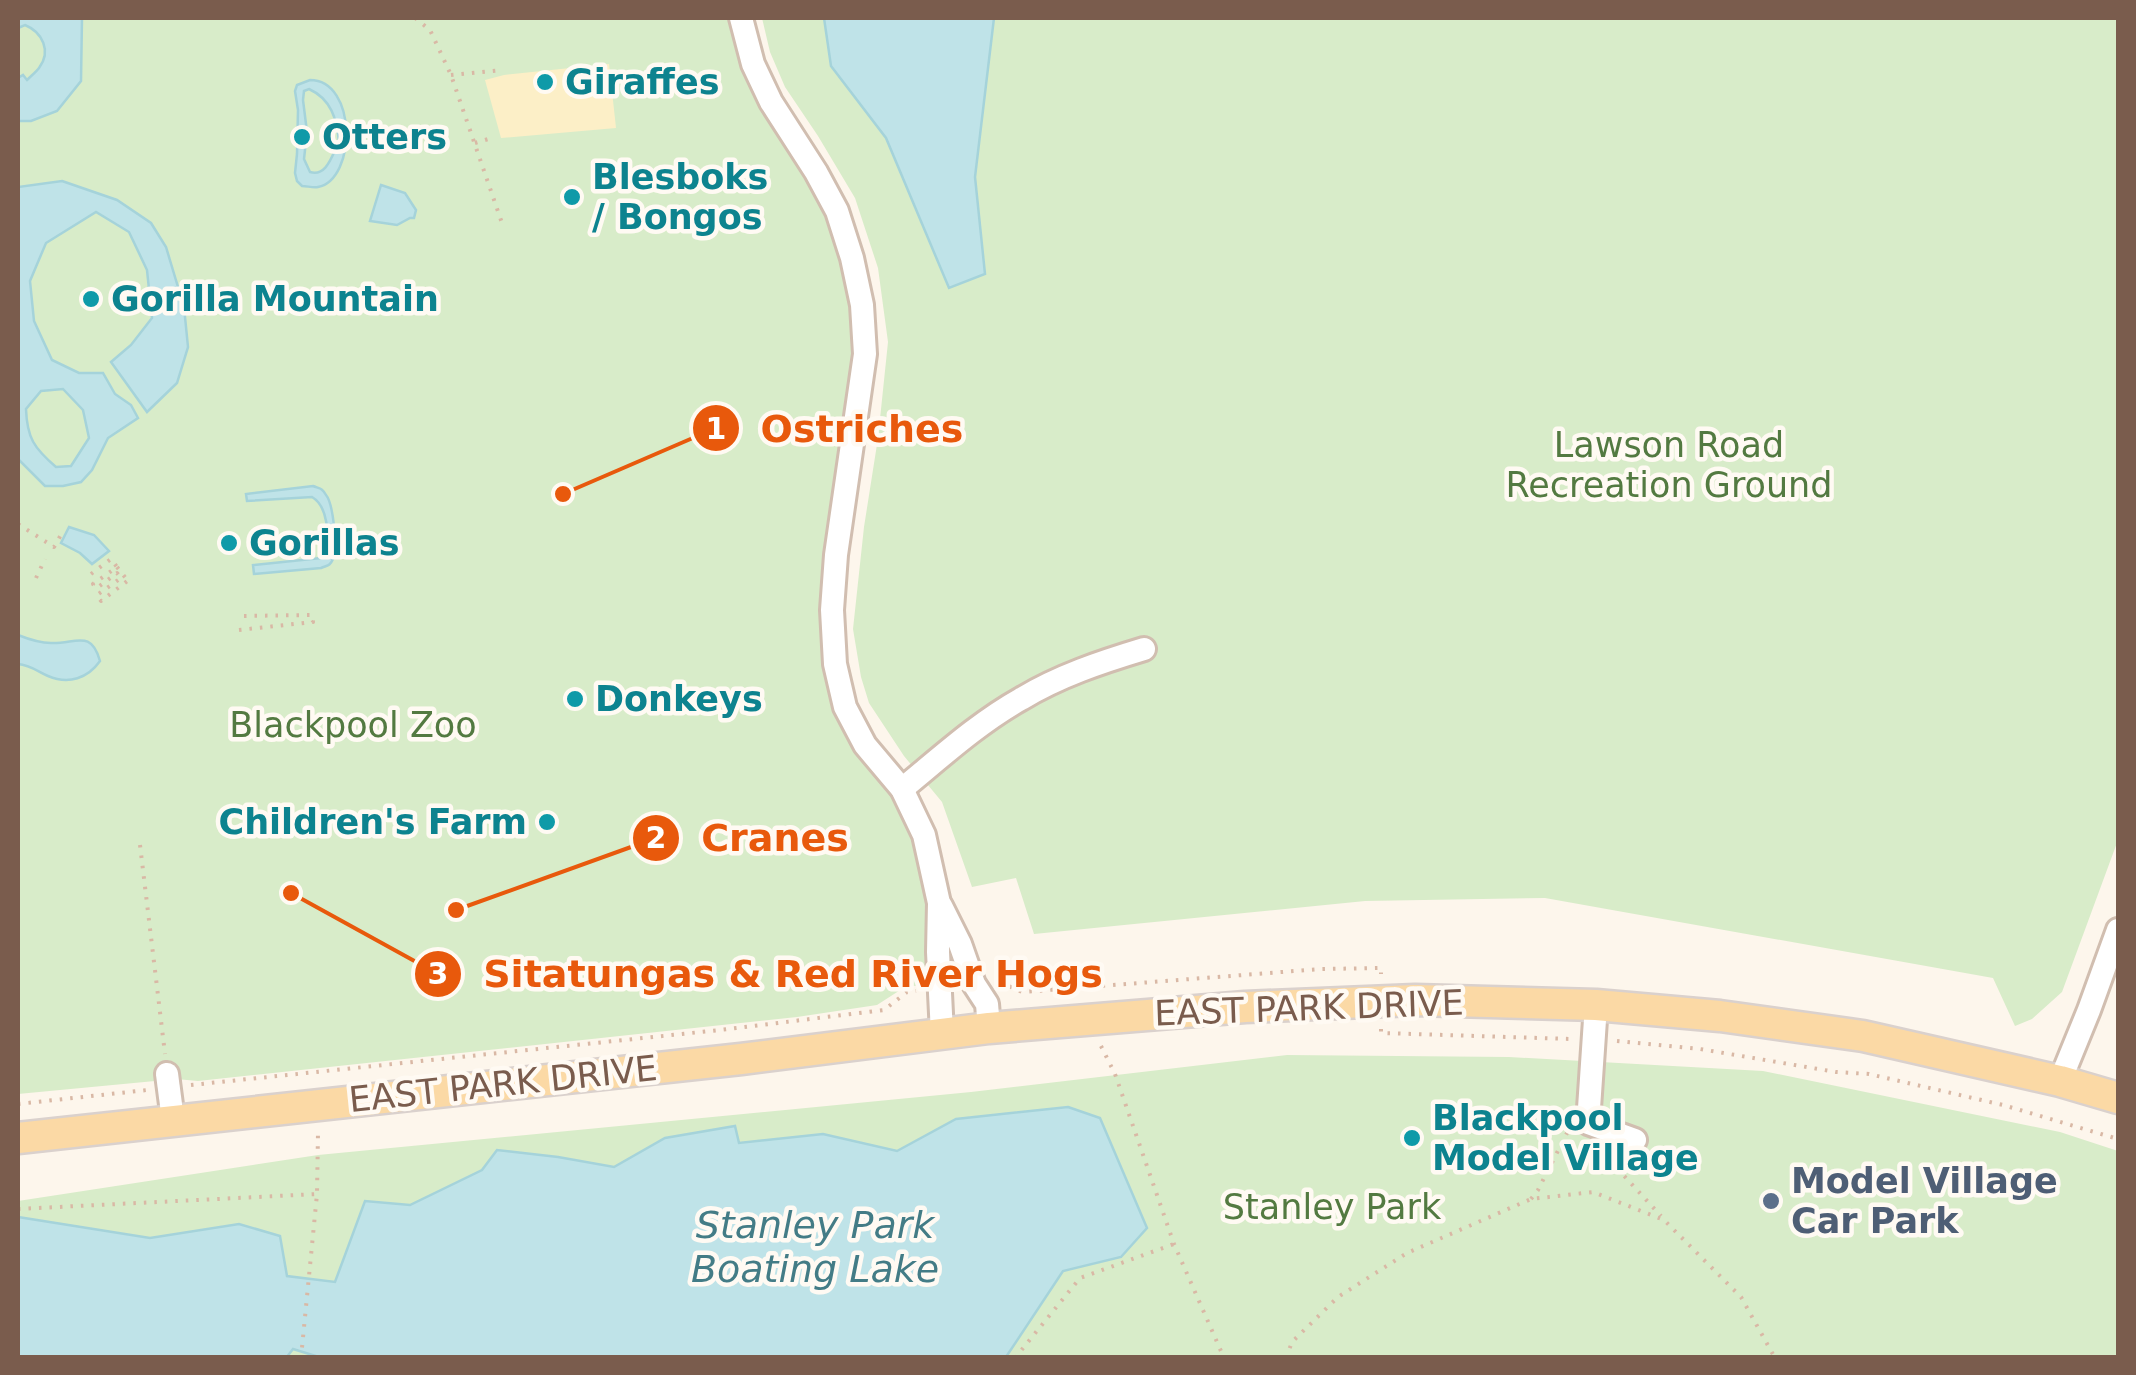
<svg xmlns="http://www.w3.org/2000/svg" width="2136" height="1375" font-family="'DejaVu Sans',sans-serif">
<style>
.green{fill:#d8ecc9}
.sand{fill:#fcefc7}
.water{fill:#bfe3e8;stroke:#a5d3da;stroke-width:2.5;fill-rule:evenodd}
.lines{fill:none;stroke-linecap:round;stroke-linejoin:round}
.minor-casing{stroke:#d1beb0;stroke-width:28}
.major-casing{stroke:#dad1cd;stroke-width:35}
.path{stroke:#d9b8a5;stroke-width:4;stroke-dasharray:2.5 8;stroke-linecap:butt}
.minor{stroke:#fff;stroke-width:22}
.major{stroke:#fbd9a5;stroke-width:30}
.culture-dot{fill:#0f9aa8;stroke:#fffaf3;stroke-width:4}
.service-dot{fill:#5c6f8a;stroke:#fffaf3;stroke-width:4}
.labels{text-anchor:middle;dominant-baseline:central;stroke-width:9;stroke-linejoin:round;paint-order:stroke}
.culture-label{font-size:35px;font-weight:bold;fill:#0d838f;stroke:#fffaf3;text-anchor:start}
.park-label{font-size:35px;fill:#537a41;stroke:#fffaf3}
.street-label{font-size:35px;fill:#7a5c4d;stroke:#fffaf3}
.service-label{font-size:35px;font-weight:bold;fill:#4e5e75;stroke:#fffaf3;text-anchor:start}
.water-label{font-size:38px;font-style:italic;fill:#437c86;stroke:#fffaf3}
.leader{fill:none;stroke:#e8590c;stroke-width:4}
.callout-dot{fill:#e8590c;stroke:#fffaf3;stroke-width:4}
.mark-label{font-size:30px;text-anchor:middle;font-weight:bold;fill:#fff}
.callout-label{font-size:38px;text-anchor:middle;font-weight:bold;fill:#e8590c;stroke:#fffaf3;stroke-width:9;stroke-linejoin:round;paint-order:stroke}
</style>
<rect width="100%" height="100%" fill="#fdf6ec"/>
<g class="green">
<polygon points="18,18 741,18 816,172 862,305 835,664 924,835 939,983 905,987 877,1005 797,1017 198,1081 176,1079 18,1094"/>
<polygon points="762,18 2118,18 2118,840 2062,992 2032,1019 2015,1026 1993,978 1545,898 1365,901 1034,934 1016,878 972,887 942,802 904,756 869,703 861,677 853,629 864,527 878,438 888,342 878,268 855,198 818,136 785,87 770,52"/>
<polygon points="1287,1055 1509,1057 1763,1071 2060,1132 2118,1151 2118,1357 18,1358 18,1201 318,1155 971,1092"/>
</g>
<polygon class="sand" points="609,64 616,128 501,138 485,80 504,75"/>
<g class="water">
<path d="M 18,18 L 82,18 L 81,81 L 57,111 L 31,121 L 18,121 L 18,78 L 23,75 L 27,80 C 31,76 36,72 39,68 C 52,51 42,32 25,25 L 18,28 Z"/>
<polygon points="824,18 994,18 975,177 985,274 949,288 886,138 831,66"/>
<path d="M 310,80 C 357,80 357,179 318,187 C 313,188 307,186 302,186 L 297,181 L 295,173 L 297,154 L 298,110 L 295,91 L 297,85 ZM 309,89 C 331,99 337,119 339,142 C 332,155 327,177 310,172 L 304,159 L 307,132 L 303,100 L 304,91 Z"/>
<path d="M 62,181 L 117,200 L 151,223 L 166,247 L 184,307 L 188,347 L 177,383 L 147,412 L 111,362 L 131,345 L 152,318 L 147,270 L 129,232 L 96,212 L 46,243 L 30,281 L 34,321 L 52,360 L 79,373 L 103,373 L 115,394 L 131,405 L 138,418 L 108,438 L 92,470 L 81,482 L 63,486 L 45,486 L 18,459 L 18,187 ZM 63,389 L 83,410 L 89,438 L 71,466 L 56,467 C 34,448 27,438 26,409 L 41,391 Z"/>
<polygon points="381,185 405,193 416,210 414,218 410,218 397,225 370,221"/>
<path d="M 313,486 C 321,489 322,488 326,495 C 333,503 338,548 333,559 C 330,566 328,565 321,568 L 254,574 L 253,565 L 321,558 L 327,553 C 328,535 329,507 312,497 L 247,501 L 246,494 Z"/>
<polygon points="69,527 94,535 109,551 92,564 80,553 61,543"/>
<path d="M 18,635 C 28,639 40,643 51,643 C 76,644 91,629 100,661 C 88,678 69,685 48,676 C 37,671 30,665 18,664 Z"/>
<polygon points="1068,1107 1100,1118 1147,1228 1121,1257 1063,1271 1006,1357 322,1358 293,1349 286,1358 18,1357 18,1217 150,1238 239,1224 280,1236 287,1276 335,1282 365,1201 410,1205 482,1170 497,1150 558,1157 614,1167 665,1138 735,1126 739,1143 823,1134 897,1151 956,1119"/>
</g>
<g class="lines">
<defs>
<g id="minor">
<polyline points="741,18 753,64 771,102 816,172 837,211 852,258 862,305 865,354 836,555 832,610 835,664 845,707 865,745 902,789 924,835 939,903 938,952 942,1034"/>
<path d="M 902,789 C 940,758 978,723 1021,699 C 1059,676 1101,662 1144,649"/>
<polyline points="941,906 960,944 974,984 987,1004 989,1028"/>
<polyline points="1596,1005 1588,1123 1635,1140"/>
<polyline points="167,1074 173,1120"/>
<polyline points="2060,1081 2089,1010 2118,930"/>
</g>
<polyline id="major" points="18,1138 741,1059 989,1028 1245,1007 1415,1000 1596,1005 1720,1016 1863,1036 2060,1081 2118,1098"/>
</defs>
<use href="#minor" class="minor-casing"/>
<use href="#major" class="major-casing"/>
<g class="path">
<polyline points="415,18 430,30 451,75 503,226"/>
<polyline points="1415,18 1433,18"/>
<polyline points="451,75 503,70"/>
<polyline points="475,143 495,137"/>
<polyline points="18,524 54,547 62,533"/>
<polyline points="117,567 128,581"/>
<polyline points="91,574 111,559 117,567 93,584 97,588 117,573 121,578 97,595 101,601 130,579"/>
<polyline points="36,578 45,559"/>
<polyline points="239,630 313,622 312,615 240,616"/>
<polyline points="140,845 165,1054"/>
<polyline points="1000,982 1022,992 1321,969 1381,968 1381,974"/>
<polyline points="1381,1029 1381,1033 1572,1039"/>
<polyline points="1617,1041 1700,1049 1836,1072 1869,1074 2003,1105 2118,1139"/>
<polyline points="1101,1046 1115,1074 1174,1244 1224,1358"/>
<polyline points="191,1085 720,1030 884,1010 907,992 916,991"/>
<polyline points="18,1104 147,1090"/>
<polyline points="1603,1153 1661,1216"/>
<polyline points="1531,1199 1538,1190 1567,1133"/>
<polyline points="18,1209 317,1194"/>
<polyline points="301,1358 317,1194 318,1133"/>
<polyline points="1015,1358 1080,1278 1174,1244"/>
<polyline points="1286,1358 1292,1342 1338,1297 1407,1253 1531,1199 1593,1192 1664,1220 1741,1297 1775,1358"/>
</g>
<use href="#minor" class="minor"/>
<use href="#major" class="major"/>
</g>
<g class="culture-dot">
<circle cx="545" cy="82" r="10"/>
<circle cx="302" cy="137" r="10"/>
<circle cx="572" cy="197" r="10"/>
<circle cx="91" cy="299" r="10"/>
<circle cx="229" cy="543" r="10"/>
<circle cx="575" cy="699" r="10"/>
<circle cx="547" cy="822" r="10"/>
<circle cx="1412" cy="1138" r="10"/>
</g>
<circle class="service-dot" cx="1771" cy="1201" r="10"/>
<g class="labels">
<g class="culture-label">
<text x="565" y="82">Giraffes</text>
<text x="322" y="137">Otters</text>
<text x="592" y="177">Blesboks<tspan x="592" dy="40">/ Bongos</tspan></text>
<text x="111" y="299">Gorilla Mountain</text>
<text x="249" y="543">Gorillas</text>
<text x="595" y="699">Donkeys</text>
<text x="527" y="822" text-anchor="end">Children's Farm</text>
<text x="1432" y="1118">Blackpool<tspan x="1432" dy="40">Model Village</tspan></text>
</g>
<g class="park-label">
<text x="1669" y="445">Lawson Road<tspan x="1669" dy="40">Recreation Ground</tspan></text>
<text x="353" y="725">Blackpool Zoo</text>
<text x="1332" y="1207">Stanley Park</text>
</g>
<g class="street-label">
<text transform="translate(1309 1008) rotate(-2)">EAST PARK DRIVE</text>
<text transform="translate(503 1084) rotate(-6)">EAST PARK DRIVE</text>
</g>
<g class="service-label">
<text x="1791" y="1181">Model Village<tspan x="1791" dy="40">Car Park</tspan></text>
</g>
<g class="water-label">
<text x="815" y="1225">Stanley Park<tspan x="815" dy="44">Boating Lake</tspan></text>
</g>
</g>
<path class="leader" d="M563 494L716 428M456 910L656 838M291 893L438 974"/>
<g class="callout-dot">
<circle cx="563" cy="494" r="10"/>
<circle cx="456" cy="910" r="10"/>
<circle cx="291" cy="893" r="10"/>
<circle cx="716" cy="428" r="25"/>
<circle cx="656" cy="838" r="25"/>
<circle cx="438" cy="974" r="25"/>
</g>
<g class="mark-label">
<text x="716" y="439">1</text>
<text x="656" y="848">2</text>
<text x="438" y="984">3</text>
</g>
<g class="callout-label">
<text x="862" y="442">Ostriches</text>
<text x="775" y="851">Cranes</text>
<text x="793" y="987">Sitatungas &amp; Red River Hogs</text>
</g>
<rect width="2136" height="1375" fill="none" stroke="#7a5c4d" stroke-width="40"/>
</svg>
